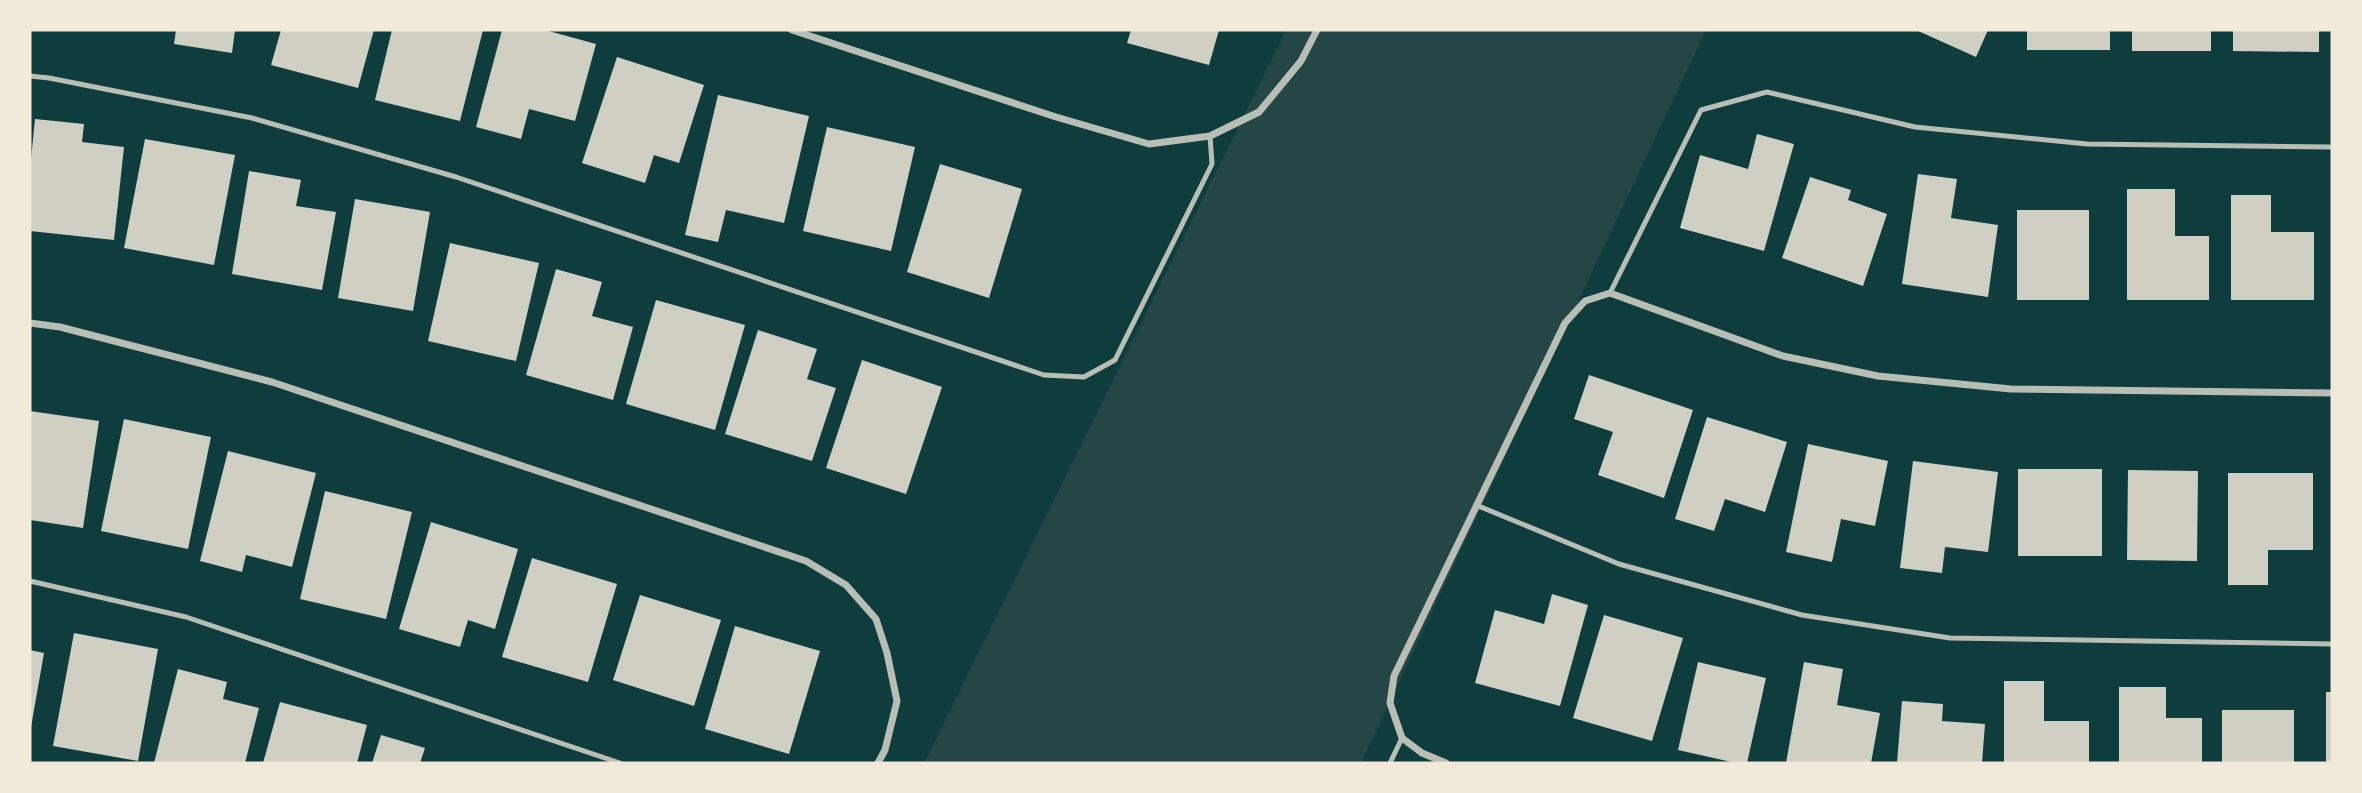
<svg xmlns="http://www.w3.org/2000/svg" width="2362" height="793" font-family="'Noto Serif',serif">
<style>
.green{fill:#244646}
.building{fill:#cfcfc3}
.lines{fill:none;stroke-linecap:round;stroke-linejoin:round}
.service{stroke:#b8beb3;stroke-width:5}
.minor{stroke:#b8beb3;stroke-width:7}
</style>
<rect width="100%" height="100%" fill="#0f3d3e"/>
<polygon class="green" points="1286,30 1706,30 1361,763 924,763"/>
<g class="building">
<polygon points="176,30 235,30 232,53 174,44"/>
<polygon points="281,30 374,30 358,88 271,65"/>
<polygon points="392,30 483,30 460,121 375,100"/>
<polygon points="502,30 545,30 596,44 575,121 529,109 521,139 476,127"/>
<polygon points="1131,30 1219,30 1209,65 1127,43"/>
<polygon points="1916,30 1988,30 1976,57"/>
<rect x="2027" y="30" width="83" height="20"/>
<rect x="2132" y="30" width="79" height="21"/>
<polygon points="2233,30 2319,30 2319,52 2233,51"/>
<polygon points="617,57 704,85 679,163 654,155 645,183 582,163"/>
<polygon points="718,95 809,116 784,223 726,210 718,242 685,235"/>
<polygon points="35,119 84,124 82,142 124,147 114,240 30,231 30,169"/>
<polygon points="827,127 915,147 891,251 803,231"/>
<polygon points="1757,134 1794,144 1764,251 1680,228 1700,155 1748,169"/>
<polygon points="145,139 235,155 214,265 124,248"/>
<polygon points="940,164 1022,189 989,298 907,272"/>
<polygon points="249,171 301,180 296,206 336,212 322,290 232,274"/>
<polygon points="1918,174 1957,179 1951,218 1998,225 1988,297 1902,284"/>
<polygon points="1810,177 1851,190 1848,200 1887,214 1863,286 1782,258"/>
<polygon points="2127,189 2175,189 2175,236 2209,236 2209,300 2127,300"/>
<polygon points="2231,195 2271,195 2271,232 2314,232 2314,300 2231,300"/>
<polygon points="355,199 430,212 413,311 338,298"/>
<rect x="2017" y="210" width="72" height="90"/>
<polygon points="450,243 539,263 516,361 428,341"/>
<polygon points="556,269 602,282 592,316 633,327 613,400 526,375"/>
<polygon points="656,300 745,325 715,430 626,404"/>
<polygon points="758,330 817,349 807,379 836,388 812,461 725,434"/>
<polygon points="862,360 942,387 906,494 826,468"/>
<polygon points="1589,375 1693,410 1664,498 1598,475 1613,432 1574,419"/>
<polygon points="30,411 99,421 83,528 30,520"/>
<polygon points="1707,417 1787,442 1765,512 1725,499 1714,531 1675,519"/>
<polygon points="124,419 211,437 188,549 101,531"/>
<polygon points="1808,444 1888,461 1875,526 1841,519 1832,562 1786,552"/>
<polygon points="228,451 316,473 292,567 246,555 242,572 200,561"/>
<polygon points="1913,461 1998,472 1988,552 1945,547 1942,573 1900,568"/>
<rect x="2018" y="469" width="84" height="87"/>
<polygon points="2128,470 2198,471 2197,561 2127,560"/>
<polygon points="2228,473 2313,473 2313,550 2268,550 2268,585 2228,585"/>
<polygon points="325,491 412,512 386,619 300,599"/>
<polygon points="431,522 518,549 495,629 468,620 460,647 399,629"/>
<polygon points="532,558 617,584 588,682 502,657"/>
<polygon points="1552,594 1588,605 1560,706 1475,683 1495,610 1544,624"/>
<polygon points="640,595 721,620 694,706 613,680"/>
<polygon points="1604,615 1683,638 1652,741 1573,718"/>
<polygon points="735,626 820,651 789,754 705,729"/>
<polygon points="74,633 158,649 138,761 53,746"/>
<polygon points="30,650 44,653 31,727 30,727"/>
<polygon points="1698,662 1766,678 1747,763 1736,763 1678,750"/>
<polygon points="1804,662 1843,669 1837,705 1880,713 1871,763 1786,763"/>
<polygon points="178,669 227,682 223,699 259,708 245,763 154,763"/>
<polygon points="2004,681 2044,681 2044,721 2089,721 2089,763 2004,763"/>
<polygon points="2119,687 2166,687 2166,718 2202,718 2202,763 2119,763"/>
<rect x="2326" y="692" width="6" height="71"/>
<polygon points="1902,701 1943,704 1942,721 1985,724 1982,763 1897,763"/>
<polygon points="280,702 367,725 357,763 263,763"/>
<rect x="2222" y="710" width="72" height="53"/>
<polygon points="381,735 425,748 420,763 372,763"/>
</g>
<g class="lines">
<g class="service">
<polyline points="30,76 49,78 252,118 456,177 1044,375 1084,377 1115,360 1212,164 1210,136"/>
<polyline points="1610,293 1701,110 1767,92 1915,127 2087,144 2332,147"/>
<polyline points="1476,505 1619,564 1802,615 1950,638 2332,644"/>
<polyline points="30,581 186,617 620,763"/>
<polyline points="1390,763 1402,738"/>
</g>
<g class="minor">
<polyline points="792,30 1056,117 1149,144 1210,136 1259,112 1301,61 1317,30"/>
<polyline points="30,323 60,327 272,382 806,561 846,585 876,619 887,653 897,701 885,750 878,763"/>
<polyline points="1446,763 1422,753 1402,738 1390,703 1394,676 1565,323 1585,301 1610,293 1783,356 1878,376 2011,389 2332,393"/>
</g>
</g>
<rect width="2362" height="793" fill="none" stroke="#f1e9da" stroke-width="63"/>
</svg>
